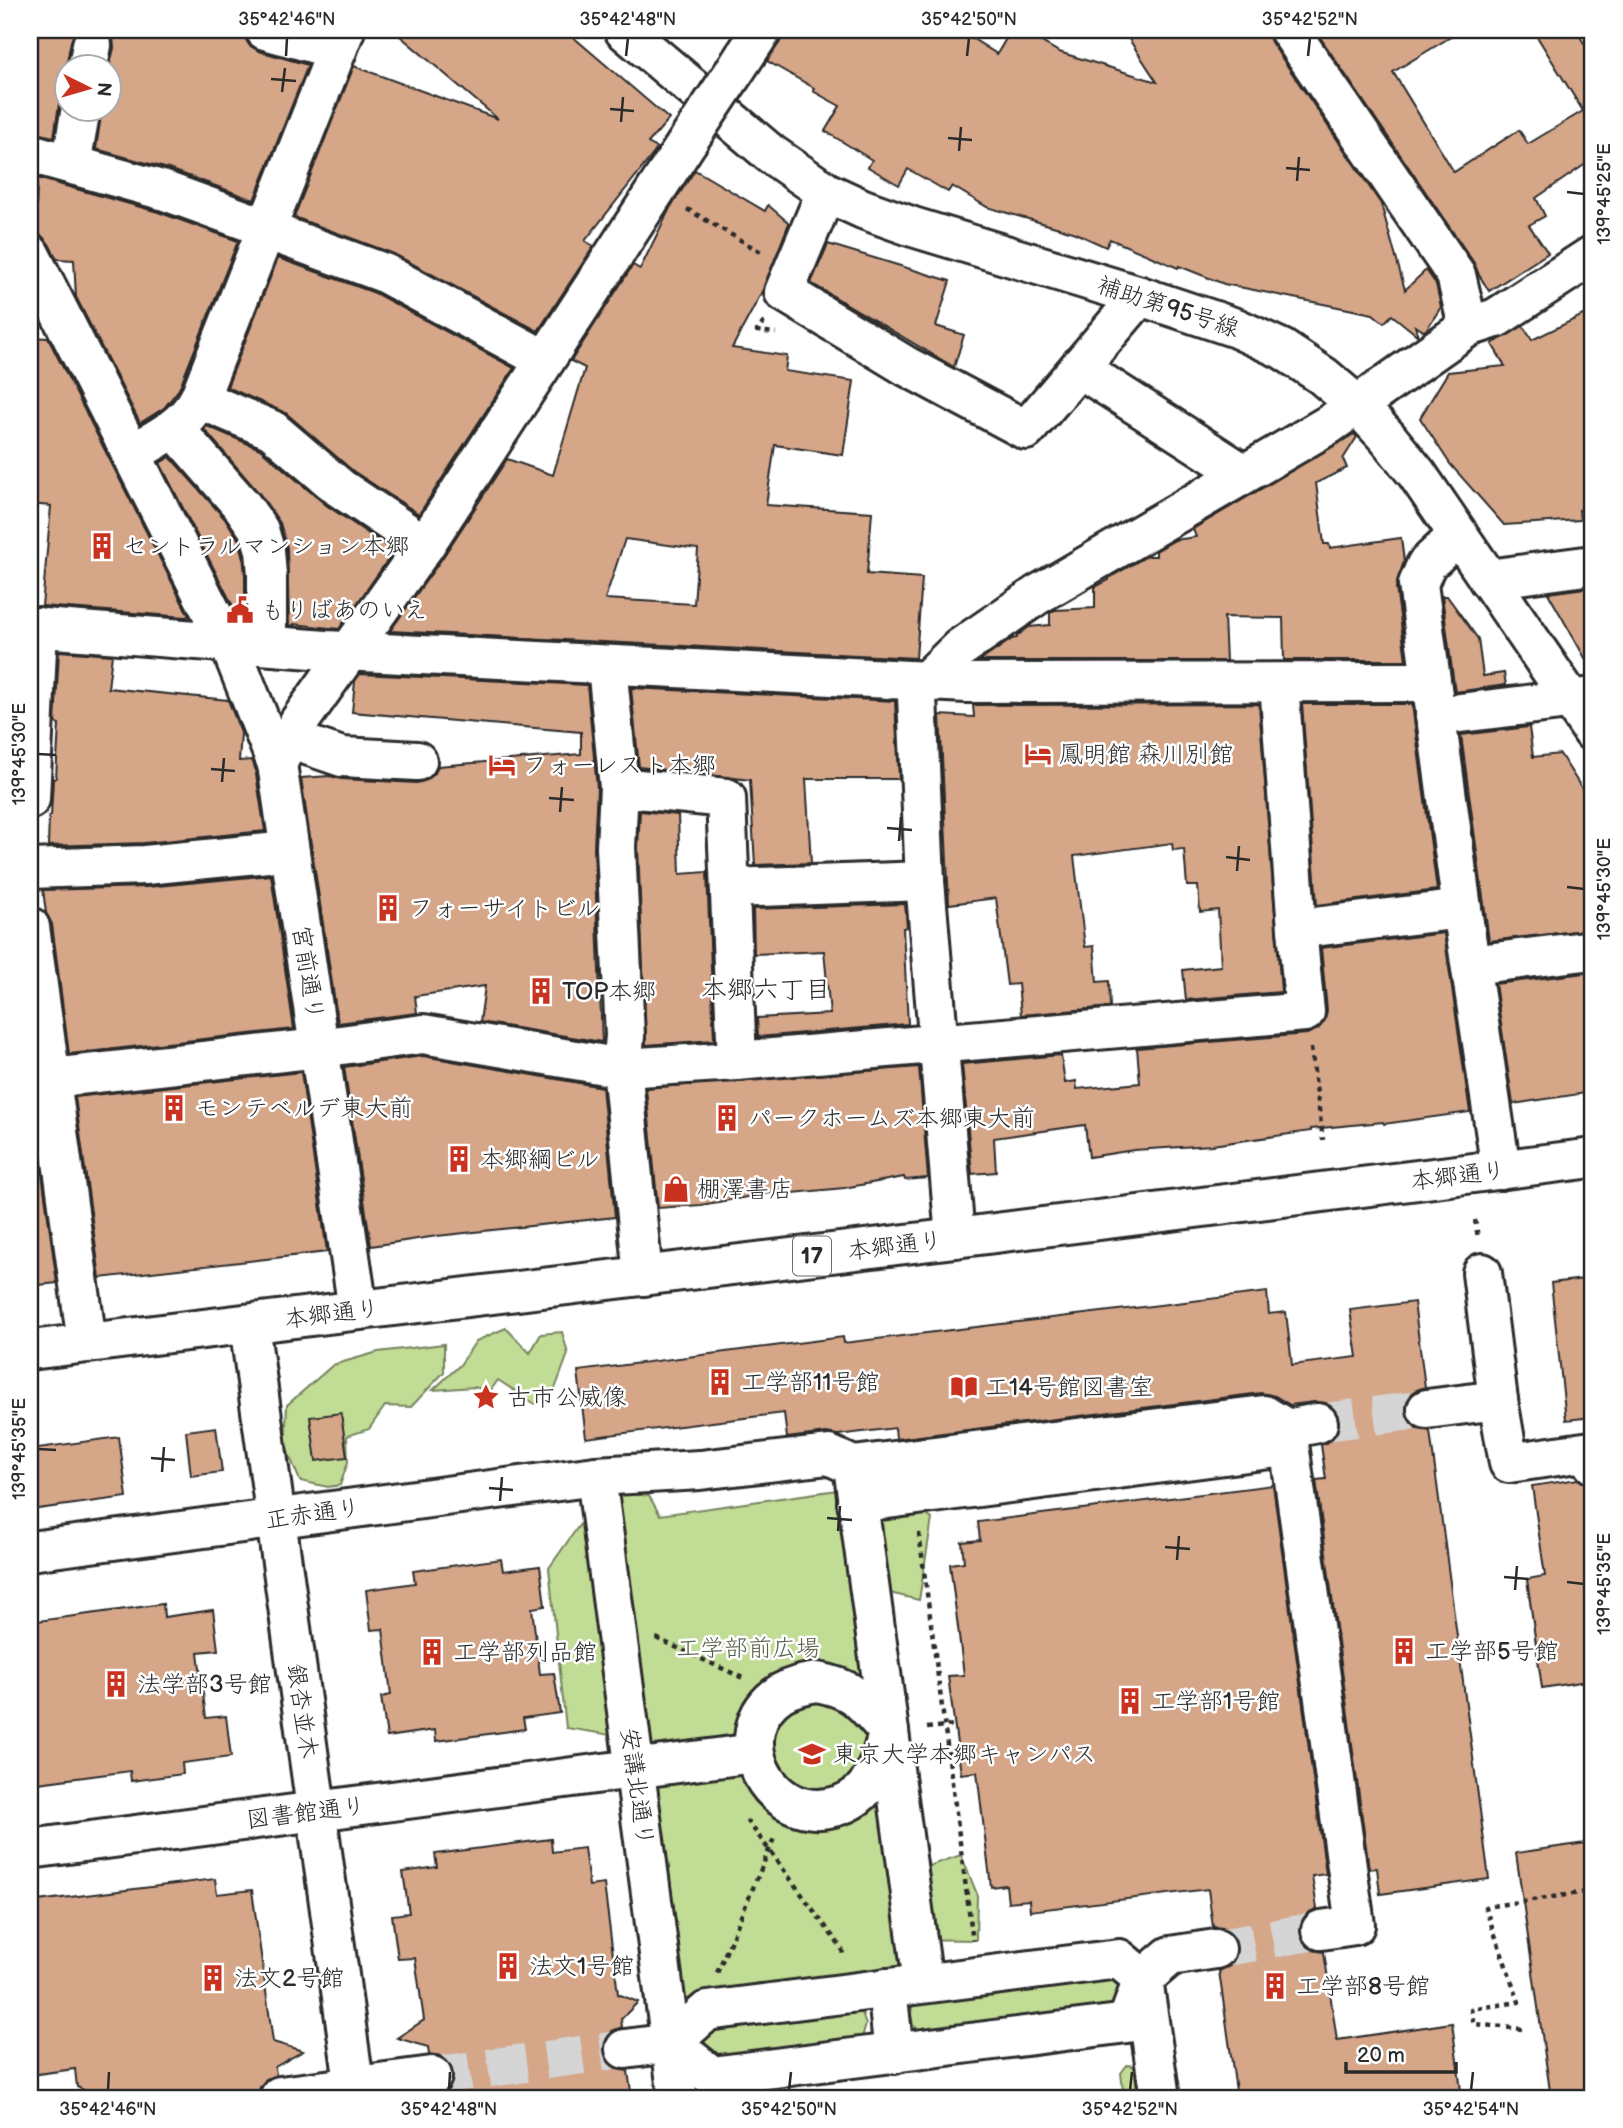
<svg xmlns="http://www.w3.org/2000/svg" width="1623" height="2128" font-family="'Balsamiq Sans','Klee One',sans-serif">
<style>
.green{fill:#c1dc94;stroke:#768460;stroke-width:2}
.building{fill:#d6a689;stroke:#2b2b2b;stroke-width:2;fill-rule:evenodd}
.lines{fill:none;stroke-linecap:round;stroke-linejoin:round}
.minor-tunnel{stroke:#d5d5d5;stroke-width:38;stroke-dasharray:38 19;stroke-linecap:butt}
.minor-casing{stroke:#2b2b2b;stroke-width:44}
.highway-casing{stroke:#2b2b2b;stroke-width:44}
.path{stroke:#2b2b2b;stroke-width:4.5;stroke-dasharray:5 5;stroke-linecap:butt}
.minor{stroke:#fff;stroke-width:38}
.highway{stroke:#fff;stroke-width:38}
.minor-bridge-casing{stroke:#2b2b2b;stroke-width:44;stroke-linecap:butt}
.minor-bridge{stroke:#fff;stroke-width:38}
.ticks{fill:none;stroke:#2b2b2b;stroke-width:2.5}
.labels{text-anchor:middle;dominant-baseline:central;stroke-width:5;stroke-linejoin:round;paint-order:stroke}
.shield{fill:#fff;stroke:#6b6b6b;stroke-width:2}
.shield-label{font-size:23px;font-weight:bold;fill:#2b2b2b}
.street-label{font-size:24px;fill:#2b2b2b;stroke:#fff}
.poi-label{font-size:24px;fill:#2b2b2b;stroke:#fff;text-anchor:start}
.park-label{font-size:24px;fill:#58604a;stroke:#fff}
.neighbourhood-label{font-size:26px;fill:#2b2b2b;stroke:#fff}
.neatline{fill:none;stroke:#2b2b2b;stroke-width:2.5}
.ticks-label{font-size:18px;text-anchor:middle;fill:#2b2b2b}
</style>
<rect width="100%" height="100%" fill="#fff"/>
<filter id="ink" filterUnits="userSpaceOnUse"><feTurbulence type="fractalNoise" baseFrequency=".0143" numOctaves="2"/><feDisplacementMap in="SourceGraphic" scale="14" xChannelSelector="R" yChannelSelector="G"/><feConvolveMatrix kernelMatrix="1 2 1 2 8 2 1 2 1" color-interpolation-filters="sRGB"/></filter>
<g filter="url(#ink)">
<g class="green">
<polygon points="506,1328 530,1353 541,1334 562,1332 568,1354 555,1389 535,1404 498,1380 490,1391 474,1387 433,1390 460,1365 476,1341"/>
<polygon points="444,1344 444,1372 411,1407 385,1406 369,1429 347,1436 348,1462 340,1485 328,1487 300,1481 285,1445 287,1405 333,1365 378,1352"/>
<polygon points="886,1484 932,1519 919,1600 856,1585"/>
<polygon points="604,1490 649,1496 660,1515 838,1490 902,1970 684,1999 650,1741 566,1728 549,1568"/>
<polygon points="961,1855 977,1894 976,1940 905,1939 899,1876"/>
<polygon points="1103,1970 1126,1979 1117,2007 923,2034 913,2025 911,2014 913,2001"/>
<polygon points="861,2011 866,2025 862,2037 847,2045 721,2062 705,2054 704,2040 707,2025"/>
<polygon points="1127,2065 1134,2066 1138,2098 1124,2098 1121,2073"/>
</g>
<g class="building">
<polygon points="30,30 77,30 71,41 67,62 66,92 59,104 54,137 30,132"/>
<polygon points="107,30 244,30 244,36 249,45 259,51 308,65 254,200 172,170 96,149 102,108 108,108 108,72 114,48 113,38"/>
<polygon points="393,30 565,30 669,119 648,143 657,148 654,153 585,241 594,246 538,331 394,254 294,217 354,66 498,119"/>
<polygon points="784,30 959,30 997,54 1011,30 1021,30 1059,52 1157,82 1123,30 1267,30 1271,42 1381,204 1405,290 1426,270 1436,284 1441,307 1426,330 1424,331 1415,326 1418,336 1392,315 1384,323 1373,314 1224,284 1179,266 1178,268 1110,239 1106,247 1073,232 987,207 952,186 948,192 908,169 899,185 868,167 872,160 825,131 840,106 813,91 814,88 767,61 780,42"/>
<polygon points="1315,30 1462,30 1393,72 1454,172 1519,130 1528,144 1583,111 1533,30 1576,30 1593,58 1593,159 1536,198 1545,216 1529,225 1548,253 1489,291 1479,275 1474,263"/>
<path d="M 695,170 L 765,211 L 768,205 L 789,223 L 763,290 L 732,348 L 787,356 L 785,371 L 854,381 L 843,455 L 775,445 L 766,505 L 872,512 L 867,574 L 922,578 L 916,658 L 390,631 L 443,557 L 507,459 L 553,475 L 585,368 L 571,361 L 633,265 L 640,269 L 670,208 ZM 625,539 L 698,549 L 694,604 L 605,599 Z"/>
<polygon points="30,176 158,212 238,241 179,389 164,408 140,423 76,297 74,260 57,259 49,244 42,236 35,233 37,185 30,188"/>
<polygon points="828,244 950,281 936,326 964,335 954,367 811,283"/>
<polygon points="278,258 375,293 514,368 419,514 353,471 286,413 227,387"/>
<polygon points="1593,310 1593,509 1579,510 1580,520 1504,525 1450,464 1420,418 1448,372 1505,366 1492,344 1523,326 1532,340"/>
<polygon points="30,337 48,338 189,616 186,617 42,606 51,506 30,504"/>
<polygon points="207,426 260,449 326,505 394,551 339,629 294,624 294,626 289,625 287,548 280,523 259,493 204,429"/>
<polygon points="1354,434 1357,437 1343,459 1347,468 1316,483 1324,544 1329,544 1330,548 1401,538 1404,561 1396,587 1406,660 1284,660 1283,618 1224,617 1226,661 980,661 1012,639 1017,638 1017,636 1029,627 1050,625 1050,613 1055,610 1095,608 1095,587 1109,580 1109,578 1147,556 1156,556 1156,551 1175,540 1196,537 1193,529"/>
<polygon points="170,457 226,520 239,540 243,554 245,576 245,622 240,620 160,463"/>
<polygon points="1593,587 1593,672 1548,593"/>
<polygon points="1442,596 1447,596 1478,639 1483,676 1504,673 1506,685 1455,692"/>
<polygon points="59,651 112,655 108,688 228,700 241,733 239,761 252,760 255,768 265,831 144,843 48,846 49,816 51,816 53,779 56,778 59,724 55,723"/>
<polygon points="360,674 587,685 597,788 594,848 602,1042 480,1022 485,986 415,996 417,1013 338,1023 301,778 330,776 341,779 417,783 427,780 435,773 438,766 581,754 581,732 352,712 355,681"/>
<polygon points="631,688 895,701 899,779 806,779 811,863 755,865 750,780 639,767"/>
<polygon points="1259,704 1281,992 1186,1000 1183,970 1221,966 1218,910 1200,912 1198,886 1187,886 1184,849 1173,850 1172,843 1074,856 1085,947 1094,946 1097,982 1109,981 1110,1007 1021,1015 1018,984 1007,985 996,898 949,904 940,715 974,717 973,705"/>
<polygon points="1302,704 1412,704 1437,890 1317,905"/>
<polygon points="1529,727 1533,757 1560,754 1593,806 1593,929 1489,941 1461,735"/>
<polygon points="640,811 678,815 680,874 707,872 714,1040 646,1045 638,847"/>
<polygon points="271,875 294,1029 69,1054 52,924 46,913 43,890 147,887"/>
<polygon points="905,904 907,927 903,928 908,1024 758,1037 757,1018 830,1014 824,951 754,954 753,909"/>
<polygon points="1444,933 1470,1112 1384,1124 1383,1122 1311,1129 1311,1131 1212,1145 1134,1150 1089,1157 1085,1125 994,1138 996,1172 972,1174 962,1064 1061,1055 1065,1083 1076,1081 1077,1089 1140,1083 1137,1048 1307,1034 1318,1029 1325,1020 1327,1010 1321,948"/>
<polygon points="1593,972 1593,1092 1513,1104 1495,984"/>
<polygon points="423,1056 602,1087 615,1217 437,1236 371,1246 344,1067"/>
<polygon points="919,1067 928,1178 905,1180 904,1177 844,1188 783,1194 782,1191 701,1205 658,1208 646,1088"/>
<polygon points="301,1072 327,1252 100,1278 75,1097"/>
<polygon points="30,1086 57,1283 30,1286"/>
<polygon points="1593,1278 1593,1417 1566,1420 1551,1283"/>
<polygon points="1267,1292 1269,1314 1286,1312 1292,1365 1357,1357 1350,1310 1414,1302 1425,1387 1414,1391 1407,1400 1405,1412 1410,1423 1418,1429 1430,1431 1489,1879 1380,1894 1377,1868 1369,1869 1316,1480 1326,1479 1321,1445 1332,1440 1339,1429 1340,1420 1335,1409 1326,1403 1314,1402 1290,1405 1275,1396 1261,1393 896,1439 895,1428 838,1435 826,1433 787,1438 784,1413 586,1438 578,1371 843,1337 844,1343"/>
<polygon points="341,1413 347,1457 316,1461 310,1417"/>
<polygon points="216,1427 222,1472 191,1476 186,1431"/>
<polygon points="119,1437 127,1497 30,1510 30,1449"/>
<polygon points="1578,1479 1589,1485 1593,1509 1593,1529 1585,1530 1593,1586 1593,1680 1542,1688 1527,1579 1545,1576 1532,1486"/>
<polygon points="1273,1485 1326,1874 1312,1876 1317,1908 1308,1913 1301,1921 1300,1934 1304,1944 1312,1950 1324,1952 1337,2040 1452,2023 1462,2098 1237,2098 1219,1971 1230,1966 1236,1958 1238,1946 1233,1935 1223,1928 1213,1927 1208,1889 1030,1911 1029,1900 1008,1902 1006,1885 991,1887 977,1772 961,1774 948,1676 964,1675 950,1564 964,1562 962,1542 980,1540 978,1522"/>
<polygon points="501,1559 503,1571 540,1566 545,1606 532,1608 540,1674 554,1673 560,1713 523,1718 525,1729 436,1741 435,1730 387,1737 381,1697 391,1695 383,1629 371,1630 366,1590 415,1583 413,1571"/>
<polygon points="163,1604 164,1617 213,1610 218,1650 198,1652 206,1718 226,1716 231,1757 182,1763 183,1774 131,1781 130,1771 30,1784 30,1622"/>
<polygon points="551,1839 552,1852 584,1848 589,1886 604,1884 618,1994 638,2002 621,2019 622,2027 612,2031 605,2040 603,2052 607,2062 616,2069 628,2071 632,2098 435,2098 446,2093 452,2085 454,2074 450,2063 441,2056 429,2054 428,2047 397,2038 424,2020 415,1958 398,1959 392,1915 409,1913 403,1872 437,1867 435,1854"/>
<polygon points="1593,1842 1593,2098 1551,2098 1516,1853"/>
<polygon points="215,1879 217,1894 252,1890 273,2042 303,2051 275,2067 276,2075 266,2079 260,2087 258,2098 89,2098 88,2092 77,2087 75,2069 30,2075 30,1902"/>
</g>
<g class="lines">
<g class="minor-tunnel">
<polyline points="1318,1423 1427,1409"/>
<polyline points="1216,1949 1321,1930"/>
<polyline points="432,2076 625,2049"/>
</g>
<defs>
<g id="minor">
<polyline points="265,30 337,50"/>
<polyline points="624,30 771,154 826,192 863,209 913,227 1140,296 1236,328 1282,349 1323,376 1357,405 1387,437 1417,474 1593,732"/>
<polyline points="1289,30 1456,275 1468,327"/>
<polyline points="88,66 92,45"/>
<polyline points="736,69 762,30"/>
<polyline points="30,153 165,191 250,222 266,230 384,273 545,360"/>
<polyline points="71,164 81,108"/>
<polyline points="826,192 784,292 906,366 1026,430 1140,296"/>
<polyline points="30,254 221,631 229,643 277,764 358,1310"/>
<polyline points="1079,368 1244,474"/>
<polyline points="199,399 272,430 340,488 425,545"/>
<polyline points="174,428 243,507 259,530 265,550 267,575 267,645"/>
<path d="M 131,454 C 157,439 184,426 199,399 L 345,30"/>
<polyline points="1458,535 1426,565 1418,584 1462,909 1501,1170"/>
<polyline points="1488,579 1593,565"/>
<polyline points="30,627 325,650 967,683 1431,682"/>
<polyline points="607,666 619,787 616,847 625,1036 622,1068 643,1276"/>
<polyline points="1435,716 1593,697"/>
<polyline points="289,739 342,757 417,761"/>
<polyline points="277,764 299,722 425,545 688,141"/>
<polyline points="619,787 726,798 737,1061"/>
<polyline points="30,799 38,627"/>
<polyline points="30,869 145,865 289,851"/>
<polyline points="730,888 925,881"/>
<polyline points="30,927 87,1343"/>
<polyline points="1297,929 1462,909"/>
<polyline points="1471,965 1593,950"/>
<polyline points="52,1078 319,1048 423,1034 622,1068 737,1061 1305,1012 1297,929 1279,683"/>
<polyline points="955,1238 925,881 917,696 927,680 960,648 1037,595 1330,424 1468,327 1496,318 1593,255"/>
<polyline points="1482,1273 1498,1400"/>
<polyline points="249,1324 356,2098"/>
<polyline points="1427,1409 1498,1400 1509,1463 1591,1451 1593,1464"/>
<polyline points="1287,1429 1355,1925 1321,1930"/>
<polyline points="853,1466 923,1983"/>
<polyline points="596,1476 678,2098"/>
<polyline points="857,1503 1270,1449 1287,1429 1318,1423"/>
<polyline points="30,1551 596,1476 700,1470 829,1455 853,1466 1264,1415 1287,1429"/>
<path d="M 817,1682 C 857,1689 864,1704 889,1732 C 884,1746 881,1761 875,1773 C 868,1788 855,1800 840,1805 C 768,1830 722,1731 781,1693 C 793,1686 804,1684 817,1682 Z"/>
<polyline points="30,1849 754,1753"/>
<polyline points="887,1988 894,2054"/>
<polyline points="671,2043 712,2076 1127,2023 1143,1979 1170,1956 1216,1949"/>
<polyline points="625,2049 671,2043 707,2011 1119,1959 1143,1979 1160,2098"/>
<polyline points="280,2096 432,2076"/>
</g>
<polyline id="highway" points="30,1350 955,1238 1593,1158"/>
</defs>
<use href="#minor" class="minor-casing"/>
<use href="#highway" class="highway-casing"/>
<g class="path">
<polyline points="687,209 761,252"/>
<polyline points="764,322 757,331 776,333"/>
<polyline points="1311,1048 1323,1140"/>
<polyline points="1475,1220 1478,1237"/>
<polyline points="919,1533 973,1941"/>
<polyline points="656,1638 743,1678"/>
<polyline points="927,1728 954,1725"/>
<polyline points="747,1820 842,1949 843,1955"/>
<polyline points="717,1973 775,1836"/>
<polyline points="1522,2029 1474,2024 1471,2009 1519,2002 1485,1907 1593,1891"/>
</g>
<use href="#minor" class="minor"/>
<use href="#highway" class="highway"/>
<defs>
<polyline id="minor-bridge" points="688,141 736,69"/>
</defs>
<use href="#minor-bridge" class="minor-bridge-casing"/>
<use href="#minor-bridge" class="minor-bridge"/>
</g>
</g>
<path class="ticks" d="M 286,56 L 287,38M 626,56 L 628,38M 967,56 L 969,38M 1308,56 L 1310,38M 271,79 L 296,81M 282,92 L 285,68M 610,109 L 634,111M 621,122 L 623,97M 948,138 L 972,140M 959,151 L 961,127M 1286,168 L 1310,170M 1297,181 L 1299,157M 1567,192 L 1584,194M 38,754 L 56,755M 211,769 L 235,771M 222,782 L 224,758M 549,798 L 574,800M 560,812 L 562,787M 887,828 L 912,830M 899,841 L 901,817M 1226,857 L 1250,860M 1237,871 L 1239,846M 1567,887 L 1584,889M 38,1449 L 56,1450M 151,1458 L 175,1460M 162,1472 L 164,1447M 489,1488 L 513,1490M 500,1501 L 502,1477M 827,1518 L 852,1520M 838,1531 L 840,1506M 1165,1547 L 1190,1549M 1177,1560 L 1179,1536M 1504,1577 L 1528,1579M 1567,1582 L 1584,1584M 1515,1590 L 1517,1566M 108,2090 L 109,2072M 449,2090 L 450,2072M 789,2090 L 791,2072M 1130,2090 L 1132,2072M 1471,2090 L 1473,2072"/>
<defs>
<symbol id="building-bare" viewBox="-9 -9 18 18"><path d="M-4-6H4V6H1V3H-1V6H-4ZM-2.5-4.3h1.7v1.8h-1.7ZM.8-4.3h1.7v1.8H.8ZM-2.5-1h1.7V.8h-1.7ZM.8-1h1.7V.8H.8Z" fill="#c8321e" stroke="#fff" stroke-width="2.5" paint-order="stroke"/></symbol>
<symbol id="civic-bare" viewBox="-9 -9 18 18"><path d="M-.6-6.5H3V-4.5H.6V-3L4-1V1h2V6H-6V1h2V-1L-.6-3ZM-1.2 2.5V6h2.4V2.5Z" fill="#c8321e" stroke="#fff" stroke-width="2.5" paint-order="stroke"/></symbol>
<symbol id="hotel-bare" viewBox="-9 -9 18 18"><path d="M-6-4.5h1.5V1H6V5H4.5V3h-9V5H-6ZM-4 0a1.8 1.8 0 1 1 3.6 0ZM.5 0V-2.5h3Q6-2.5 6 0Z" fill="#c8321e" stroke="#fff" stroke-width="2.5" paint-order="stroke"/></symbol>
<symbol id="shop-bare" viewBox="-9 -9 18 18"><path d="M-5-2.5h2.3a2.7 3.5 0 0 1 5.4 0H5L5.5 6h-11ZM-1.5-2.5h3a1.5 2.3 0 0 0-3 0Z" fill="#c8321e" stroke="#fff" stroke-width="2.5" paint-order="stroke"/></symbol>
<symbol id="library-bare" viewBox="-9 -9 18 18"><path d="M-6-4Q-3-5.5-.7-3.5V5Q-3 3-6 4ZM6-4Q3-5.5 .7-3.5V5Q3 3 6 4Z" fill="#c8321e" stroke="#fff" stroke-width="2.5" paint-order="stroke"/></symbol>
<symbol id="sight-bare" viewBox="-9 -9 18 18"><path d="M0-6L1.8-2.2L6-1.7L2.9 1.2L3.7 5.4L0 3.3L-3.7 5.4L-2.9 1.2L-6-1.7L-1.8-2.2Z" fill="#c8321e" stroke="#fff" stroke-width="2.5" paint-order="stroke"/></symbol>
<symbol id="university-bare" viewBox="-9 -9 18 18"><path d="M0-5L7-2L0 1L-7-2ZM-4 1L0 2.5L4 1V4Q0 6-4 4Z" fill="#c8321e" stroke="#fff" stroke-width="2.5" paint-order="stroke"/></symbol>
</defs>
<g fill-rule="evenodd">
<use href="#building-bare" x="83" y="527" width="38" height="38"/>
<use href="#civic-bare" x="221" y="591" width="38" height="38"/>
<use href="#hotel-bare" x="1019" y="735" width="38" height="38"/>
<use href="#hotel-bare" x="483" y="746" width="38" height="38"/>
<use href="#building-bare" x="369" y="889" width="38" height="38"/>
<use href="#building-bare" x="522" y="972" width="38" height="38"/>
<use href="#building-bare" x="155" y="1089" width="38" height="38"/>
<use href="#building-bare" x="708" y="1099" width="38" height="38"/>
<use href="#building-bare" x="440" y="1140" width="38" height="38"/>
<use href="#shop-bare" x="657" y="1170" width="38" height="38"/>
<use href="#building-bare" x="701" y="1363" width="38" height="38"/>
<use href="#library-bare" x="945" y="1368" width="38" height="38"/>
<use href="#sight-bare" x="467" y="1378" width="38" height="38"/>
<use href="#building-bare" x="1385" y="1632" width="38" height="38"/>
<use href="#building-bare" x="413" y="1633" width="38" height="38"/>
<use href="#building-bare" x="97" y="1665" width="38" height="38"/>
<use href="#building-bare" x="1111" y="1682" width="38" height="38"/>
<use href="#university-bare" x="793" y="1735" width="38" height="38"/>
<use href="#building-bare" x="489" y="1947" width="38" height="38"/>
<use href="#building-bare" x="194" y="1959" width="38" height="38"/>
<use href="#building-bare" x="1256" y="1967" width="38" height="38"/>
</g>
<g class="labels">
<rect class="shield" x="793" y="1236.5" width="38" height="39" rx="5"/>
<g class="shield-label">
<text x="812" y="1256">17</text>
</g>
<g class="street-label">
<text transform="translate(1168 307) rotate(18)">補助第95号線</text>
<text transform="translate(308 973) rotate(81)">宮前通り</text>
<text transform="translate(1458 1176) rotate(-7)">本郷通り</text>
<text transform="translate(895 1246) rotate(-7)">本郷通り</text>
<text transform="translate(332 1314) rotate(-7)">本郷通り</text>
<text transform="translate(313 1514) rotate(-8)">正赤通り</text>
<text transform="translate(302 1711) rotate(82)">銀杏並木</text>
<text transform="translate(637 1787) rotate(82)">安講北通り</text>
<text transform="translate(306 1813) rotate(-7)">図書館通り</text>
</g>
<g class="poi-label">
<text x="123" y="546">セントラルマンション本郷</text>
<text x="261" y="610">もりばあのいえ</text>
<text x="1059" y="754">鳳明館 森川別館</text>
<text x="523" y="765">フォーレスト本郷</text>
<text x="409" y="908">フォーサイトビル</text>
<text x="562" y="991">TOP本郷</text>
<text x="195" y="1108">モンテベルデ東大前</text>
<text x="748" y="1118">パークホームズ本郷東大前</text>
<text x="480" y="1159">本郷綱ビル</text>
<text x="697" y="1189">棚澤書店</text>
<text x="741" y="1382">工学部11号館</text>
<text x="985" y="1387">工14号館図書室</text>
<text x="507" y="1397">古市公威像</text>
<text x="1425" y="1651">工学部5号館</text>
<text x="453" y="1652">工学部列品館</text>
<text x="137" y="1684">法学部3号館</text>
<text x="1151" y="1701">工学部1号館</text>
<text x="833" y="1754">東京大学本郷キャンパス</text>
<text x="529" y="1966">法文1号館</text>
<text x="234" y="1978">法文2号館</text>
<text x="1296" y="1986">工学部8号館</text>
</g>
<g class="park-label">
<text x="748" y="1648">工学部前広場</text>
</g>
<g class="neighbourhood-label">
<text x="766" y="990">本郷六丁目</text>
</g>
</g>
<rect width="1623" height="2128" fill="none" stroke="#fff" stroke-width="77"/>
<g transform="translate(88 88) rotate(95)"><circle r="33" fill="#ffffff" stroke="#aaaaaa" stroke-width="2"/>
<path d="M0-5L12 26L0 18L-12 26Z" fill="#c8321e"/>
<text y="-10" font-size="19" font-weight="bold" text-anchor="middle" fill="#2b2b2b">N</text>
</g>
<path d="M1346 2062v10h110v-10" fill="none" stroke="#2b2b2b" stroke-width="3.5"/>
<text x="1357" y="2062" font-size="21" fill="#2b2b2b" stroke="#ffffff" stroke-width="5" paint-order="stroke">20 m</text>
<rect x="38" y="38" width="1546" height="2052" class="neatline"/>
<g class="ticks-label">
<text x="287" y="25">35°42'46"N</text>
<text x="628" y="25">35°42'48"N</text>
<text x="969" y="25">35°42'50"N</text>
<text x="1310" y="25">35°42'52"N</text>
<text transform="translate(1604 194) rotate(-90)" y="6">139°45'25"E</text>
<text transform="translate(19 754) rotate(-90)" y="6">139°45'30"E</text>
<text transform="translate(1604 889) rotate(-90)" y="6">139°45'30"E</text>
<text transform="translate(19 1449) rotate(-90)" y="6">139°45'35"E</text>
<text transform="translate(1604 1584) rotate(-90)" y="6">139°45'35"E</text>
<text x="108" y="2115">35°42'46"N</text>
<text x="449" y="2115">35°42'48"N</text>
<text x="789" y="2115">35°42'50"N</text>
<text x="1130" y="2115">35°42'52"N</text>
<text x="1471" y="2115">35°42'54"N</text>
</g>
</svg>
